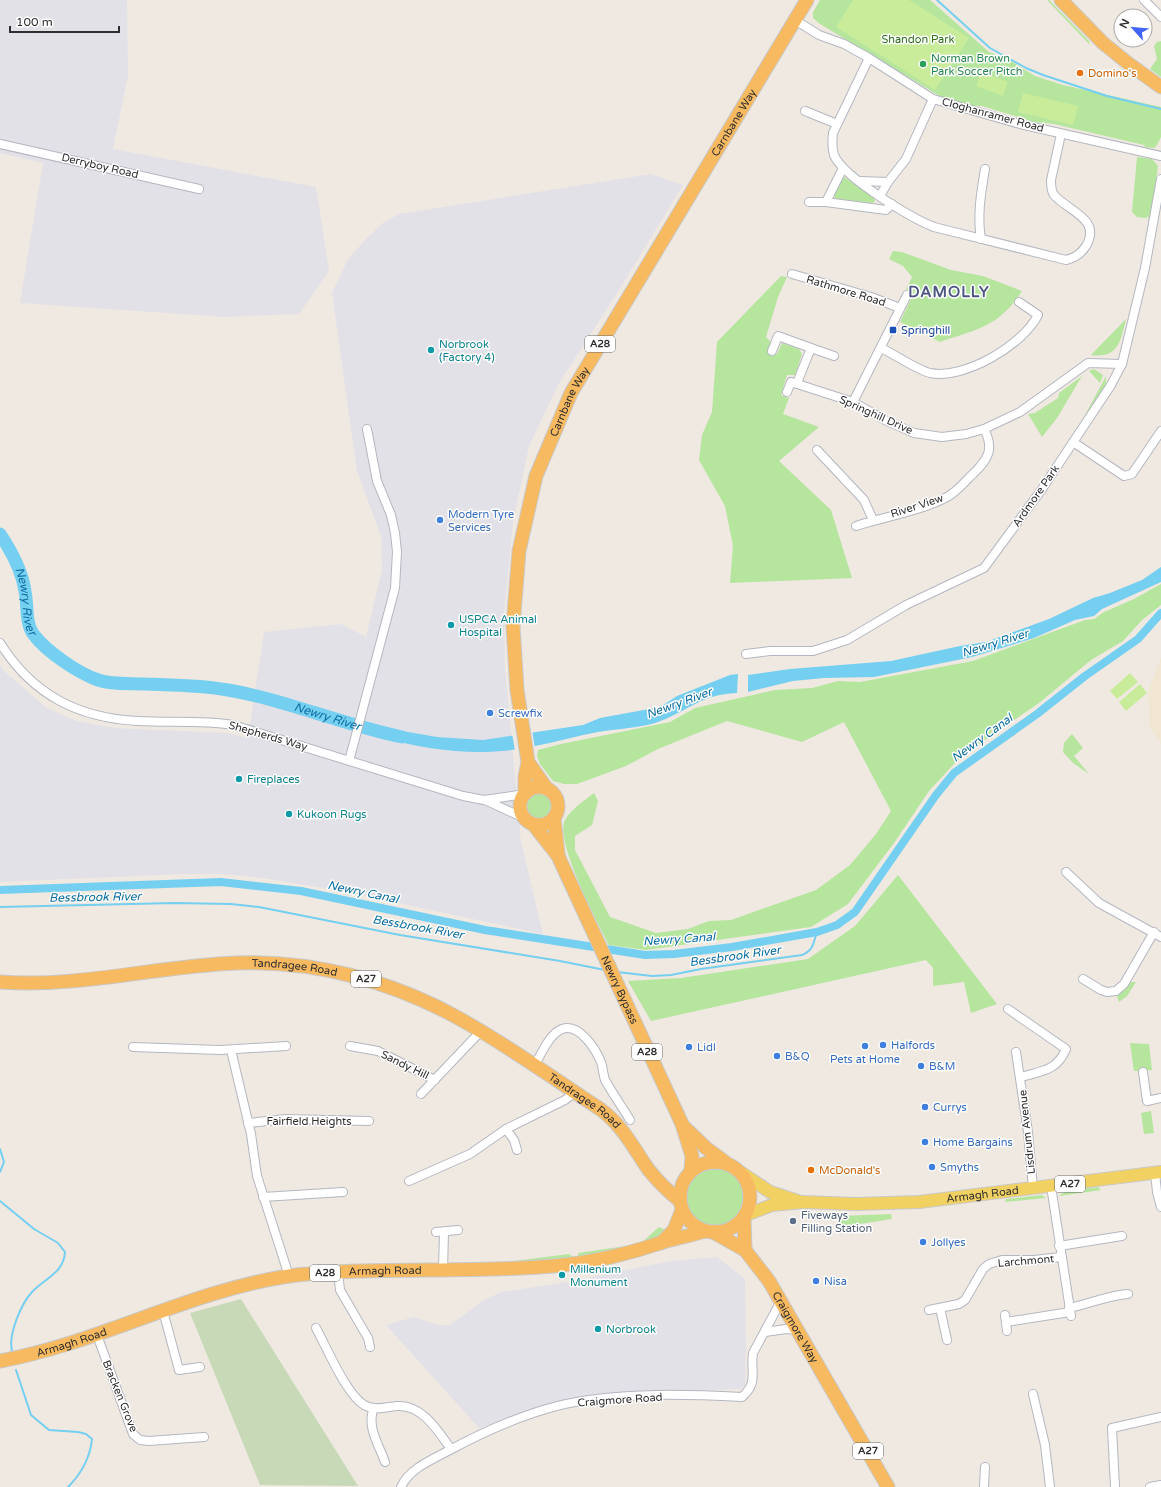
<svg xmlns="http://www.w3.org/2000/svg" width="1161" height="1487" font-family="'Varela Round',sans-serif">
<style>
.industrial{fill:#e3e1e8}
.education{fill:#f0e6d1}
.green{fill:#b6e59e}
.cemetery{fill:#c8d9b8}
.pitch{fill:#c9ec9a}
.water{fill:#75cff0}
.pier{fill:#efe9e1}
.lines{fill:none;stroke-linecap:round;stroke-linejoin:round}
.stream{stroke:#75cff0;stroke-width:2}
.canal{stroke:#75cff0;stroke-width:8}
.river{stroke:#75cff0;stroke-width:13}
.minor-casing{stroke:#b4b7c1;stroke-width:10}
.primary-casing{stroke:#c9c9c9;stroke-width:14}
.trunk-casing{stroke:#c9c9c9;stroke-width:15}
.minor{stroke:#fff;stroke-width:8}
.primary{stroke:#f2d163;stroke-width:12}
.trunk{stroke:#f8ba60;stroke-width:13}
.leisure-dot{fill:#2e9e5b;stroke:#fff;stroke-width:1.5}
.food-dot{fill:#e8710a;stroke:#fff;stroke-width:1.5}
.transit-dot{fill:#1a4fb4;stroke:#fff;stroke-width:1.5}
.culture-dot{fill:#0f9aa8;stroke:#fff;stroke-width:1.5}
.shop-dot{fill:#3f7fe0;stroke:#fff;stroke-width:1.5}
.service-dot{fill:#5c6f8a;stroke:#fff;stroke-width:1.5}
.labels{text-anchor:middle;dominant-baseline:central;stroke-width:3;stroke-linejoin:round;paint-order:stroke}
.shield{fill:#fff;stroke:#6d6d6d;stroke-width:1}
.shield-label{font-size:10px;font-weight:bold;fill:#2e2e2e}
.park-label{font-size:11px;fill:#2c6e1b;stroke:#fff}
.leisure-label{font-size:11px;fill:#27864d;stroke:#fff;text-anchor:start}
.food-label{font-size:11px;fill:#c56008;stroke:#fff;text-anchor:start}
.street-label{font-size:11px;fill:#2e2e2e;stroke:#fff}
.transit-label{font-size:11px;fill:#164399;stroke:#fff;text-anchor:start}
.culture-label{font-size:11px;fill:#0d838f;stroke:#fff;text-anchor:start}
.shop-label{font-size:11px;fill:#366cbe;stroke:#fff;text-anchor:start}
.service-label{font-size:11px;fill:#4e5e75;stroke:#fff;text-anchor:start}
.water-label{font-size:12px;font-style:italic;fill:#0d6fa3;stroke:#fff}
.district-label{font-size:15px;font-weight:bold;letter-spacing:1px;fill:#4d5680;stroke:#fff}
</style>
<rect width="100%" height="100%" fill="#efe9e1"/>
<g class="industrial">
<polygon points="0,0 127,0 128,76 113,149 316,187 329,271 299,314 225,317 20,303 43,163 0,153"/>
<polygon points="651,174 683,185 619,290 558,385 529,446 513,523 504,613 505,668 521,842 543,934 347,892 263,878 221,874 183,874 0,882 0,664 4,671 47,708 77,721 115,728 227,733 248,738 264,632 341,624 366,637 382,569 381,536 357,471 332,293 348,259 366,239 384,222 399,214"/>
<polygon points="717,1257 745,1279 746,1346 745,1385 741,1389 643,1392 591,1395 542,1407 479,1428 386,1325 414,1317 438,1325 450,1325 481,1302 501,1292 568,1282 671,1261"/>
</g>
<polygon class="education" points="1161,657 1161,744 1150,727 1148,692"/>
<g class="green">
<polygon points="820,0 930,0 989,52 1006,58 1035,76 1063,85 1161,107 1161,137 1157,145 1154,148 1145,147 1144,145 1054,124 1034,122 982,106 970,106 943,98 820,24 813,18 813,12"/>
<polygon points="1047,0 1049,0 1089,41 1090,45"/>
<polygon points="1161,41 1161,77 1150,69 1157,59 1154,46 1157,42"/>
<polygon points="1137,157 1152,159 1158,166 1150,225 1149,226 1148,216 1146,218 1137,217 1132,212"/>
<polygon points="844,177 873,197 875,201 873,203 836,199 834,196 838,185"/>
<path d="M 893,251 L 902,252 L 951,270 L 983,276 L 1022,291 C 999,327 977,329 940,342 L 900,322 L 912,297 L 905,292 L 912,277 L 903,266 L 889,259 Z"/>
<polygon points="781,276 787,277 778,297 766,337 771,342 768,351 777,354 782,343 799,349 802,354 795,375 787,375 781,395 789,398 783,414 819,427 779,461 831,510 852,578 730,583 733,546 725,506 699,460 702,435 712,412 717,342"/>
<path d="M 1126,319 C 1121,341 1118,359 1091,355 Z"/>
<polygon points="1094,369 1103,375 1100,383 1089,371"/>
<polygon points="1082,376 1057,418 1042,437 1028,414 1035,413 1058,398 1059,393"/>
<polygon points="1106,376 1106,385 1083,419"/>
<path d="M 1161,584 L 1161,605 L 1142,620 L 1123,641 L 1091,660 L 1039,703 L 966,753 L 954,764 L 929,791 L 894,843 L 848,904 L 811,927 L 646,950 L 609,945 C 598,924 554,840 565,820 C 571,809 585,800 594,793 L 598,801 L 592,825 L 575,836 L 575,850 L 610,917 L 656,933 L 688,929 L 709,921 L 731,920 L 816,890 L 850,865 L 876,834 L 891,811 L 844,722 L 802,742 L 727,721 L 658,749 L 626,766 L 577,784 L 564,784 L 553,781 L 540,764 L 537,756 L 538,750 L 561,744 L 670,722 L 695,708 L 775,690 L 812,688 L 838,681 L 860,682 L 973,661 L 1085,620 L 1094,619 L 1104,612 L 1134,599 Z"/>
<polygon points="1072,734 1083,748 1074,756 1089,774 1073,763 1063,752 1064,743"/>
<circle cx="538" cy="806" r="13"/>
<polygon points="898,875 997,1004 971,1013 964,982 933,986 933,968 926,960 651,1021 628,981 681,978 808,959 855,926"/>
<polygon points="1130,982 1136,982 1127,996 1119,1002 1117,996"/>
<polygon points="1130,1043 1149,1044 1152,1070 1134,1071"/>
<polygon points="1151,1111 1154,1133 1144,1134 1141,1113"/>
<circle cx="714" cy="1197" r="30"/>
<path d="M 1098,1187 L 1101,1190 L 1059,1196 C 1064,1189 1089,1189 1098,1187 Z"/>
<polygon points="1042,1195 1046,1198 1005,1202 1006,1199"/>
<polygon points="891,1214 892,1219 840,1227 838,1216"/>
<polygon points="659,1227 667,1231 652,1242 582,1257 578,1256 578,1253 640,1244"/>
<polygon points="569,1254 572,1256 573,1260 490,1264"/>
</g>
<polygon class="cemetery" points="241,1299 358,1486 260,1485 190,1313"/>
<g class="pitch">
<polygon points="853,0 909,0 969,38 935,90 836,27"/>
<polygon points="981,72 1008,82 1003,96 976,86"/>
<polygon points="1023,93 1078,106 1073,125 1018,112"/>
<polygon points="1130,673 1138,682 1117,699 1110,691"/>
<polygon points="1140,684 1147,693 1126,711 1119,702"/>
</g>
<g class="water">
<polygon points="1161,567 1161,582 1102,609 1094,616 1075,620 1034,638 972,657 874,677 824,678 793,681 748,692 748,675 790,669 891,661 960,646 986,642 1049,619 1093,598 1110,593 1142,580"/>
<path d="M 738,674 L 737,693 C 700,694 686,713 655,723 C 639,728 615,729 598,732 C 577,736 556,742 535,746 C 485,757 434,752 385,738 L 385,728 L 437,737 L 483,740 L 583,725 L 600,718 L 660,707 L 677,696 L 730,675 Z"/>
</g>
<polygon class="pier" points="532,729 535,749 515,751 512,733"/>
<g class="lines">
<g class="stream">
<polyline points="937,0 990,48 1026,68 1043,75 1107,96 1161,109"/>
<polyline points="0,907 175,903 231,904 259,907 400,935 560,961 605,970"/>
<path d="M 617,972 L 652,976 L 671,975 L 701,969 L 802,955 C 814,950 813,943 817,932"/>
<polyline points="0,1149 4,1162 0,1172"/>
<path d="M 0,1201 L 34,1229 L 58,1243 L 65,1252 C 64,1272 46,1278 33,1291 C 21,1303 8,1335 12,1351"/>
<path d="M 16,1370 L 31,1415 L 49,1430 L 78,1432 L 86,1434 L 92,1439 C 90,1458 82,1473 68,1487"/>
</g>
<polyline class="canal" points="0,890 221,882 301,891 485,930 645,955 674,954 732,947 817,932 837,925 855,912 936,795 954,773 1037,714 1085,676 1138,639 1161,613"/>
<path class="river" id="s1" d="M 0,534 C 12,552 22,570 25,591 C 28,605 25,624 34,635 C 47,652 78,673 98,680 C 113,685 131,683 146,684 C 173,685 201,685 228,690 C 287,700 343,725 402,737"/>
<defs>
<g id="minor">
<polyline points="1144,0 1161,17"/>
<polyline points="795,20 819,35 844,44 869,58 933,99 1020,124 1161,156"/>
<path d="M 869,58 L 833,133 C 832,141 832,148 834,155 C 843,177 911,218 934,227 L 1066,260 C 1075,258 1081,254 1086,246 C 1102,219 1068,211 1054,195 C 1051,191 1051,185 1051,180 L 1061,134"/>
<polyline points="805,111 837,124"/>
<polyline points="0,144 199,189"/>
<polyline points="843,168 826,202 886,210 892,204"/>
<polyline points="860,181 888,182"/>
<polyline points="880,196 888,182 906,159 933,99"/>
<polyline points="809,202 826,202"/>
<path d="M 981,239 C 977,215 981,193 985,169"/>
<polyline points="792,274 871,297 900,308"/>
<polyline points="811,348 834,356"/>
<path d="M 881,348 C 894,354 917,370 930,373 C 964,380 1023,345 1038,315 L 1019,302"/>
<polyline points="772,351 778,336 811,348 797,383"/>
<polyline points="787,392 791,382 853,402 885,420 914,433 942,437 966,434 984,429 1020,412 1088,363 1122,364"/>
<polyline points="853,402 907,295"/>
<polyline points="1073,442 1124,476 1132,474 1161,431"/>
<polyline points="817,450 864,500 873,520"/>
<path d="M 856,526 C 884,517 921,511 947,497 C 958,491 966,480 975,472 C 989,458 994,448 984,429"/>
<path d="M 0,643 C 32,694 77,718 138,721 C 170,723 201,720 233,725 L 463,796 L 484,800 L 525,794"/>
<polyline points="746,654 770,651 813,651 847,640 906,605 984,568 1042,489 1111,385 1122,364 1145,268 1161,179"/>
<polyline points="349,761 395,588 397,552 395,533 391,515 377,481 367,429"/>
<polyline points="485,800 524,818"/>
<polyline points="1066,872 1099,903 1161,937"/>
<polyline points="1083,979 1101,990 1107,992 1116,991 1124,984 1154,932"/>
<path d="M 1008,1009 L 1066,1049 C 1057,1071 1041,1071 1021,1077"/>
<polyline points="350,1046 378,1051 435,1080"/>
<polyline points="133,1047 220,1050 286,1046"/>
<polyline points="231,1050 251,1134 257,1176 289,1276"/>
<polyline points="1016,1052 1028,1132 1033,1188"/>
<path d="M 534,1066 C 541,1055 549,1034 562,1029 C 579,1023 595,1048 601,1062 C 603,1068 603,1074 605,1080 C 613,1094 622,1107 630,1120"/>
<polyline points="1143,1072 1147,1101 1161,1098"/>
<polyline points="421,1094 481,1031"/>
<polyline points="248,1123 286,1119 369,1121"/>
<polyline points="506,1129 514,1140 517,1150"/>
<polyline points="1155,1173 1157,1192 1161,1207"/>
<polyline points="409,1181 470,1154 506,1129 565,1100 575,1092"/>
<polyline points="1051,1186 1071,1316"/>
<polyline points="263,1197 343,1192"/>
<polyline points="436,1232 458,1230"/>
<polyline points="1059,1246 1122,1236"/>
<polyline points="443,1270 444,1232"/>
<polyline points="338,1272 340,1290 368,1338 370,1347"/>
<polyline points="940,1308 947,1340"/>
<path d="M 1069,1308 C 1089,1304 1109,1295 1128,1294"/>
<polyline points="929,1310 959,1304 965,1300 983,1269 989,1264 1002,1260 1034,1260 1061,1257"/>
<polyline points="163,1311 179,1370 200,1367"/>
<polyline points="1005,1315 1007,1331"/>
<polyline points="1006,1322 1070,1312"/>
<path d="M 316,1328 C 327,1348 346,1394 364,1405 C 375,1411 386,1407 397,1406 C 422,1404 438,1431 451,1449"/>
<polyline points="765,1332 786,1329 797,1330"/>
<polyline points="97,1335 133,1434 140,1440 149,1441 204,1437"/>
<polyline points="1033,1394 1045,1445 1050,1487"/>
<path d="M 374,1408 C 366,1426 379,1445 385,1462"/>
<path d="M 401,1487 C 409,1469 431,1460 448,1451 C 483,1432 519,1416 557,1406 C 613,1392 684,1394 742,1397 C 759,1382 750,1372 753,1353 L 781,1301"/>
<polyline points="984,1487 985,1467"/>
<polyline points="1115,1487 1112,1428 1161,1417"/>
<polyline points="1150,1487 1161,1485"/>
</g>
<g id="primary">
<polyline points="742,1173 770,1192 798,1201"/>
<path id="s2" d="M 746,1215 L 772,1205 L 803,1202 L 856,1204 L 919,1202 L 1161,1172"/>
</g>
<g id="trunk">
<polyline points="1061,0 1103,43 1129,64 1161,87"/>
<polyline points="528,762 547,789"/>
<circle cx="539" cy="806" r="19"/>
<path id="s3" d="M 525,794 L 525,777 L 528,762 L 517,690 L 513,626 L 519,551 L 536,476 L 571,393 L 807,0"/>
<polyline points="554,818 558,854"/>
<path id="s4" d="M 533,824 L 558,856 L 682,1124 L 692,1156 L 691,1171"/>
<path id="s5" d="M 0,982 C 78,988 158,966 236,963 C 314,960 392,981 460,1019 C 509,1046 554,1079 600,1109 C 622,1125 633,1147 648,1169 C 656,1179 670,1193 680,1201"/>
<polyline points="683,1126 706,1148 725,1162"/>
<circle cx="715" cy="1197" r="35"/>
<polyline points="744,1217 745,1250"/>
<path id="s6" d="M 713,1232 L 745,1250 L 769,1281 L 888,1487"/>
<polyline points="661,1243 674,1230 682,1210"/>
<path id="s7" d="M 0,1361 C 99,1343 189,1291 289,1276 C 311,1273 334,1272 357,1271 C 418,1269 478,1271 539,1267 C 579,1265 622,1256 660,1243 C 675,1238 690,1236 705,1231"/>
</g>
</defs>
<use href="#minor" class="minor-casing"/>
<use href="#primary" class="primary-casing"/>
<use href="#trunk" class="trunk-casing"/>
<use href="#minor" class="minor"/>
<use href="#primary" class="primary"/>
<use href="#trunk" class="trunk"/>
</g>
<circle class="leisure-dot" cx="923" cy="64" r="4"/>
<g class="food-dot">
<circle cx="1080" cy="73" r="4"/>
<circle cx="811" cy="1170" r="4"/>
</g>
<rect class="transit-dot" x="889" y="326" width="8" height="8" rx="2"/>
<g class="culture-dot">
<circle cx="431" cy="350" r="4"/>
<circle cx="451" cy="625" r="4"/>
<circle cx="239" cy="779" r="4"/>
<circle cx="289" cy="814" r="4"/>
<circle cx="562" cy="1275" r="4"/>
<circle cx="598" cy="1329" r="4"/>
</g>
<g class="shop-dot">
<circle cx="440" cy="520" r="4"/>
<circle cx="490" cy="713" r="4"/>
<circle cx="883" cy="1045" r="4"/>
<circle cx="865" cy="1046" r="4"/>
<circle cx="689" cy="1047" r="4"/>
<circle cx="777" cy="1056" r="4"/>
<circle cx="921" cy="1066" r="4"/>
<circle cx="925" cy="1107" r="4"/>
<circle cx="925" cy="1142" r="4"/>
<circle cx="932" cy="1167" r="4"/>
<circle cx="923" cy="1242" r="4"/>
<circle cx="816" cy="1281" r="4"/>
</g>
<circle class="service-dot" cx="793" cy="1221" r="4"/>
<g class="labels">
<g class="shield">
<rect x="585" y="336" width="30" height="16" rx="3"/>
<rect x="351" y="971" width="30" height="16" rx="3"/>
<rect x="632" y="1044" width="30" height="16" rx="3"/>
<rect x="1055" y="1176" width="30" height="16" rx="3"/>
<rect x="310" y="1265" width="30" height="16" rx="3"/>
<rect x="853" y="1443" width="30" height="16" rx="3"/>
</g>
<g class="shield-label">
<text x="600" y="344">A28</text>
<text x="366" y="979">A27</text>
<text x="647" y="1052">A28</text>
<text x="1070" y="1184">A27</text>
<text x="325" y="1273">A28</text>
<text x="868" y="1451">A27</text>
</g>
<g class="park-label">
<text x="918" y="39">Shandon Park</text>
</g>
<g class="leisure-label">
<text x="931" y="58">Norman Brown<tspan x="931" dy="13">Park Soccer Pitch</tspan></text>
</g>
<g class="food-label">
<text x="1088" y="73">Domino's</text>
<text x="819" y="1170">McDonald's</text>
</g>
<g class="street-label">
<text transform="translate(993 115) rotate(15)">Cloghanramer Road</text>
<text stroke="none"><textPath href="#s3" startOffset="727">Carnbane Way</textPath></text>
<text transform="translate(100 166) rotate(13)">Derryboy Road</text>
<text transform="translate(846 291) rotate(17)">Rathmore Road</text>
<text stroke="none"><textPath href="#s3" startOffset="403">Carnbane Way</textPath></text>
<text transform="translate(876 415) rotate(24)">Springhill Drive</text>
<text transform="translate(1036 496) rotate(-55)">Ardmore Park</text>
<text transform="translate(917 506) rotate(-18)">River View</text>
<text transform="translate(268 736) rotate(16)">Shepherds Way</text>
<text stroke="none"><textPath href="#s5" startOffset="296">Tandragee Road</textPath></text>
<text stroke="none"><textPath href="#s4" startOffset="188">Newry Bypass</textPath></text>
<text transform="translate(405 1065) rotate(26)">Sandy Hill</text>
<text stroke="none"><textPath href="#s5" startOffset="620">Tandragee Road</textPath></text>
<text x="309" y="1121">Fairfield Heights</text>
<text transform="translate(1027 1132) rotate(-96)">Lisdrum Avenue</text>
<text stroke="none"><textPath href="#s2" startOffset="239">Armagh Road</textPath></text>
<text transform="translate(1026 1261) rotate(-5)">Larchmont</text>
<text stroke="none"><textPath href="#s7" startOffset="398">Armagh Road</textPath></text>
<text stroke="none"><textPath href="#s6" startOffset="129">Craigmore Way</textPath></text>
<text stroke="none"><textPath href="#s7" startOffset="74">Armagh Road</textPath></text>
<text transform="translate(120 1396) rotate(68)">Bracken Grove</text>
<text transform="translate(620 1400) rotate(-4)">Craigmore Road</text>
</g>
<g class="transit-label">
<text x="901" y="330">Springhill</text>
</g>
<g class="culture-label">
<text x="439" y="344">Norbrook<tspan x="439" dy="13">(Factory 4)</tspan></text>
<text x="459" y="619">USPCA Animal<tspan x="459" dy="13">Hospital</tspan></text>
<text x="247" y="779">Fireplaces</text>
<text x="297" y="814">Kukoon Rugs</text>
<text x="570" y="1269">Millenium<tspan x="570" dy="13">Monument</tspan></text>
<text x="606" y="1329">Norbrook</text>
</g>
<g class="shop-label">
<text x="448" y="514">Modern Tyre<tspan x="448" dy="13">Services</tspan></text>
<text x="498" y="713">Screwfix</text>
<text x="891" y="1045">Halfords</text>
<text x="697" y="1047">Lidl</text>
<text x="785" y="1056">B&amp;Q</text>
<text x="865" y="1059" text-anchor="middle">Pets at Home</text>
<text x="929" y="1066">B&amp;M</text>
<text x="933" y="1107">Currys</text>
<text x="933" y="1142">Home Bargains</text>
<text x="940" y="1167">Smyths</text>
<text x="931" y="1242">Jollyes</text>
<text x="824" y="1281">Nisa</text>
</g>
<g class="service-label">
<text x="801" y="1215">Fiveways<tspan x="801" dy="13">Filling Station</tspan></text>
</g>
<g class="water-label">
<text stroke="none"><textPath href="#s1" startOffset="73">Newry River</textPath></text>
<text transform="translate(995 643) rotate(-17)">Newry River</text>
<text transform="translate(679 703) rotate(-20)">Newry River</text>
<text stroke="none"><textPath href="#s1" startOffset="421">Newry River</textPath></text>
<text transform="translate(982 738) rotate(-36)">Newry Canal</text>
<text transform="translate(363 892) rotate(12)">Newry Canal</text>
<text transform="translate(95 897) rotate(-1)">Bessbrook River</text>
<text transform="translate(418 927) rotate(10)">Bessbrook River</text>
<text transform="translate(679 939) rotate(-4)">Newry Canal</text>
<text transform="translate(735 956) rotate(-8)">Bessbrook River</text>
</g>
<g class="district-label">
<text x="949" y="292">DAMOLLY</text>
</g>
</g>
<g transform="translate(1133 28) rotate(297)"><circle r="19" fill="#ffffff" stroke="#ababab"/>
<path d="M0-3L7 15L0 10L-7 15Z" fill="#4264fb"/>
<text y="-6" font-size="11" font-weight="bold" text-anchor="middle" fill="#2e2e2e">N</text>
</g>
<path d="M10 26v6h109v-6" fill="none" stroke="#2e2e2e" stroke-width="2"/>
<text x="16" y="26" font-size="12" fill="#2e2e2e" stroke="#ffffff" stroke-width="3" paint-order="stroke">100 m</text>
</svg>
